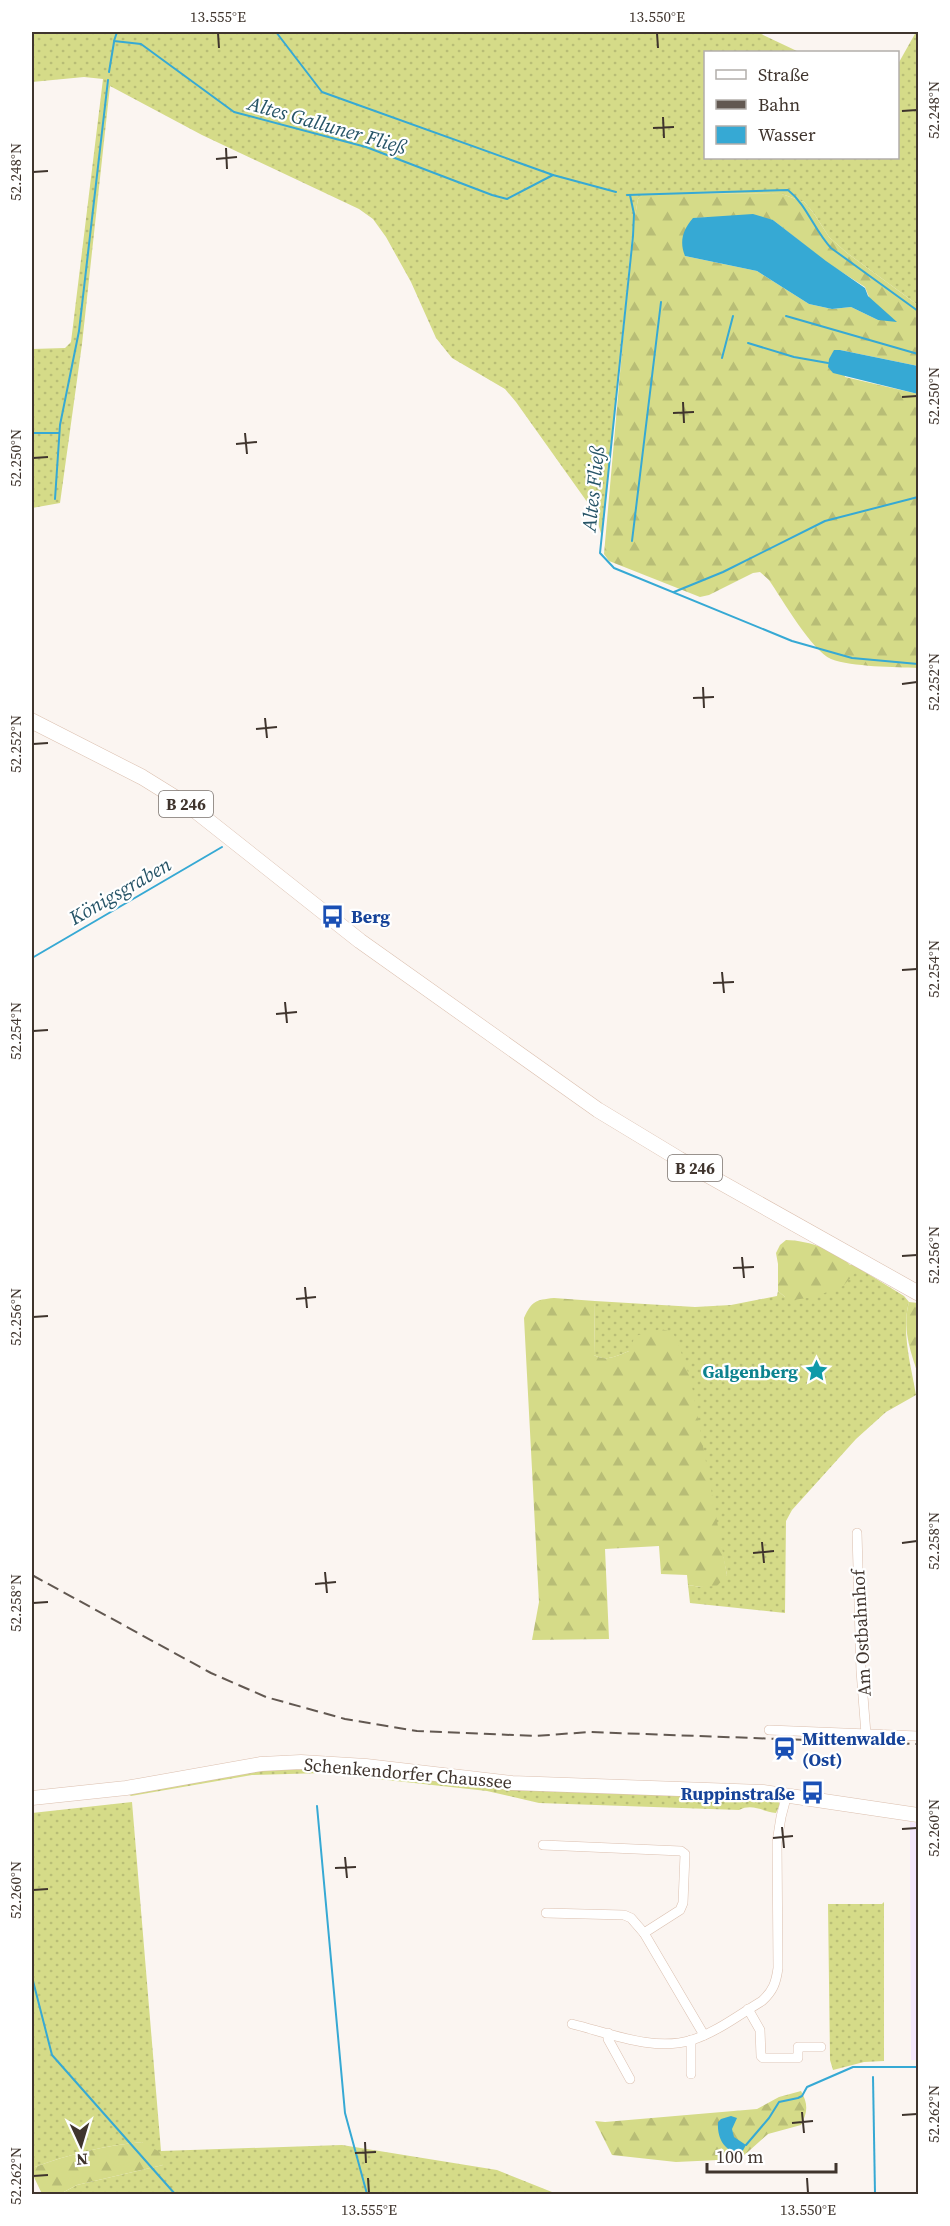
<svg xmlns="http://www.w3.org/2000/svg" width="950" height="2226" font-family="'Source Serif 4',serif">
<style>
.commercial{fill:#f4e7fb}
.grass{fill:url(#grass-dots)}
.forest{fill:url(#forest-firs);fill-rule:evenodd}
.water{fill:#36a9d4}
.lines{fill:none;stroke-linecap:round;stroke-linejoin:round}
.stream{stroke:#36a9d4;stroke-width:2}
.street-casing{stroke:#dbbfae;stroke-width:10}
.secondary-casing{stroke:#dbbfae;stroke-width:15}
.primary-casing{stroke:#dbbfae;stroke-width:16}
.street{stroke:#fff;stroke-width:9}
.secondary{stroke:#fff;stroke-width:14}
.primary{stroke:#fff;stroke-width:15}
.rail{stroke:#625851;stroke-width:2;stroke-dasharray:12 6;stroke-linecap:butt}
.ticks{fill:none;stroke:#3f342d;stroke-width:2}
.labels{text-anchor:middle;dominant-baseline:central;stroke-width:4.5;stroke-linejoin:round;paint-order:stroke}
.shield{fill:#fff;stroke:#79716c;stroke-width:1.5}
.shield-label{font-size:16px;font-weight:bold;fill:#3f342d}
.transit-label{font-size:18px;font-weight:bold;fill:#164399;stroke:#fff;text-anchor:start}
.culture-label{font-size:18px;font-weight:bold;fill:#0d838f;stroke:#fff;text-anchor:end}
.street-label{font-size:18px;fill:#3f342d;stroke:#fff}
.water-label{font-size:20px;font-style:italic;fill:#265467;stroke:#fff}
.neatline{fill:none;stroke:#3f342d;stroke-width:2}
.ticks-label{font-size:15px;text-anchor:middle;fill:#3f342d}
</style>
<defs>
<pattern id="grass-dots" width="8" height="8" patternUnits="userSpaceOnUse" patternTransform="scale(1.5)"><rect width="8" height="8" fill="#d5db88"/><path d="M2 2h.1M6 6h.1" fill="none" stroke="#b8bd76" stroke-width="1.8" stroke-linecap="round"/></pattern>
<pattern id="forest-firs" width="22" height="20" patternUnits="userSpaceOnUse" patternTransform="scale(1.5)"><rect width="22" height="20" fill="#d5db88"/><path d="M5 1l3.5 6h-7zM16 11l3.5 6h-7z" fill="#b8bd76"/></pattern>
</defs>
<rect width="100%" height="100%" fill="#fbf5f1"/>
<polygon class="commercial" points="910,1822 918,1823 918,2060 911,2060"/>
<g class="grass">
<polygon points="32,32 757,32 799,52 706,52 706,158 898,158 898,64 916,32 918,32 918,305 847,253 829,237 813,212 804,202 782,194 646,193 638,199 633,227 602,537 595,513 516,402 505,389 452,358 436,338 411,282 386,237 373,219 359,209 202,135 110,86 82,344 60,503 32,508 32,349 65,348 71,342 103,79 84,77 32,82"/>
<path d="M 852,1264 L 904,1296 L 909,1302 C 901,1332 911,1365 916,1395 L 886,1412 L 856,1439 L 792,1510 L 786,1521 L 785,1613 L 690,1603 L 688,1585 L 701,1587 L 727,1575 L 716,1523 L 629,1351 C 617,1356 606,1362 594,1355 L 595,1301 L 695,1307 L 731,1305 L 777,1296 L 778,1291 L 785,1297 Z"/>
<path d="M 301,1767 L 776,1799 L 780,1804 L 776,1813 C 763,1812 753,1803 739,1810 L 539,1803 L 487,1791 L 323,1773 L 252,1775 L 131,1796 L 126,1793 L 261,1770 Z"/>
<path d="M 132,1802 L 161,2151 L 342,2145 L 497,2170 L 557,2194 L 60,2194 L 77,2185 L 163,2165 L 142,2142 C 102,2146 70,2154 32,2168 L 32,1813 Z"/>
<polygon points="884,1902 884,2061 864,2062 833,2070 830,2060 828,1904 882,1904"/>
</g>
<g class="forest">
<path d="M 645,193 L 782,194 L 804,202 L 813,212 L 829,237 L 847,253 L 918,305 L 918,366 L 840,350 L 845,377 L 918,394 L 918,668 C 896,667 852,667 831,659 C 812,651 782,599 769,580 L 760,572 L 753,573 L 709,595 L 700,597 L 609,561 L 604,554 L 633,227 L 638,199 ZM 723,217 L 773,220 L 826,262 L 865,287 L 878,320 L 851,307 L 832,309 L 809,304 L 757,271 L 685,256 L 694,218 Z"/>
<path d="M 786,1240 C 807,1240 847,1252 855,1273 L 843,1286 L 814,1297 L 793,1300 L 785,1297 L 778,1291 L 778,1264 L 776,1253 L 780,1245 Z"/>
<path d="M 554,1298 L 595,1301 L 594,1355 C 606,1362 617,1356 629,1351 L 635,1336 L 661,1329 L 672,1332 L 677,1340 L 691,1381 L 727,1575 L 717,1586 L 701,1587 L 688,1585 L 687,1575 L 661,1574 L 659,1546 L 605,1549 L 609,1639 L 532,1640 L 539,1602 L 524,1318 C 532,1301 535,1300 554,1298 Z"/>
<path d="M 909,1302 L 918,1303 L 918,1374 C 910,1350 902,1328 909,1302 Z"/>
<path d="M 801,2091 C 808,2104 808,2111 801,2125 L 768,2134 L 740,2159 L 676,2162 L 612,2155 L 595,2121 L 605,2122 L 757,2109 L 779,2097 Z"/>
<path d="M 142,2142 L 160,2152 L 163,2165 L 77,2185 L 60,2194 L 42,2194 L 32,2173 L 32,2168 C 70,2154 102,2146 142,2142 Z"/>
</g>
<g class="water">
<path d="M 753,214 L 773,220 L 826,261 L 865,288 L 868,296 L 897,322 L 878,320 L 851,307 L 832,309 L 809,304 L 757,271 L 685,256 C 679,241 683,230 693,218 Z"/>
<polygon points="834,350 840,350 918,366 918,394 833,373 828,367 829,359"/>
<path d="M 731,2116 L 737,2118 L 732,2129 L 734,2137 L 746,2145 L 742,2152 L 739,2154 C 723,2150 717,2137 718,2122 L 721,2119 Z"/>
</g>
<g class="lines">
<g class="stream">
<polyline points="117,32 114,41 141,44 234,112 366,147 492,195 507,199 553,175 616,192"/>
<polyline points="276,32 322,92 553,175"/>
<polyline points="109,72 114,42"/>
<path d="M 627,195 L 788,190 C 807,205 814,230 831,248 L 918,311"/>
<polyline points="630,195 634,214 633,236 600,553 614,568 792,641 852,658 918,664"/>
<polyline points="786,316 918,354"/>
<polyline points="748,343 794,357 828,363"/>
<polyline points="722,358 733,316"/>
<polyline points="32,433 59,433"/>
<polyline points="55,499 60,425 79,331 108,80"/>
<polyline points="632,541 661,302"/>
<polyline points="674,592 723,572 825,521 918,497"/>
<polyline points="32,958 222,847"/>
<polyline points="317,1806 345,2113 367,2194"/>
<polyline points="32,1977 52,2055 175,2194"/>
<polyline points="873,2077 875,2194"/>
<polyline points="746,2145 769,2118 779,2102 798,2098 802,2096 807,2087 853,2067 918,2067"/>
</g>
<defs>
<g id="street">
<polyline points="857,1533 861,1671 866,1734"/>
<polyline points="769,1730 918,1736"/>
<polyline points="543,1845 681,1851 685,1854 683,1903 680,1910 644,1933"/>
<polyline points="546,1913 624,1915 631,1918 644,1933 704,2035"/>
<polyline points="748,2009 760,2030 761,2056 763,2058 798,2058 798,2047 821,2047"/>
<path d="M 572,2024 C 609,2033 654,2052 692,2040 C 717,2032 740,2014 762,2001 C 773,1991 776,1983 778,1968 L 777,1842 L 781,1817 L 787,1794"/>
<polyline points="608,2033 608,2039 630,2079"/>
<polyline points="691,2040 691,2074"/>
</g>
<polyline id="secondary" points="32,1798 126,1788 261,1764 301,1762 366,1766 512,1783 763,1792 918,1815"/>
<polyline id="primary" points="32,721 142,777 192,808 360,941 598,1110 679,1159 918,1293"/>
</defs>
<use href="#street" class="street-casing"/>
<use href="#secondary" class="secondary-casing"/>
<use href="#primary" class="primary-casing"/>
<use href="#street" class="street"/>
<use href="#secondary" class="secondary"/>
<use href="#primary" class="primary"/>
<polyline class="rail" points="32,1575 211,1673 266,1697 345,1719 417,1731 536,1736 589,1732 918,1744"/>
</g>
<path class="ticks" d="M 218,33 L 219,48M 657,33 L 658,48M 902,111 L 917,110M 663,117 L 664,138M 653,128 L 674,127M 226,148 L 227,169M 216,159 L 237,157M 33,172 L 48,171M 902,397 L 917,396M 683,402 L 684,423M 673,413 L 694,412M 245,433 L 247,454M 236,444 L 257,442M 33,458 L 48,457M 902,684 L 917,682M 703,687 L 704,708M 693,698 L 714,697M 265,718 L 267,738M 256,729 L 277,727M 33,744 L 48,743M 902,970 L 917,969M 722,972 L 724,993M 713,983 L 734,982M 285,1002 L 287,1023M 276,1014 L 297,1012M 33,1031 L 48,1030M 902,1256 L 917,1255M 742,1257 L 744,1278M 733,1268 L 754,1267M 305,1287 L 307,1308M 296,1299 L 316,1297M 33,1317 L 48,1316M 762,1542 L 764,1563M 902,1543 L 917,1541M 753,1553 L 774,1551M 325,1572 L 327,1593M 315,1584 L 336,1582M 33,1603 L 48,1602M 782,1827 L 784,1848M 902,1829 L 917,1828M 773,1838 L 793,1836M 345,1857 L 347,1878M 335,1868 L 356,1867M 33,1890 L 48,1889M 802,2112 L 804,2133M 902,2115 L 917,2114M 792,2123 L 813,2121M 365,2142 L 366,2163M 355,2153 L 376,2152M 33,2176 L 48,2175M 368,2178 L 369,2193M 807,2178 L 808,2193"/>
<defs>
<symbol id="bus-bare" viewBox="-9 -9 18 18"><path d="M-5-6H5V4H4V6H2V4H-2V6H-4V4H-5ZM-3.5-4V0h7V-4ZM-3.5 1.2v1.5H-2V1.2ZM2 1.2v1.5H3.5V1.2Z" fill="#1a4fb4" stroke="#fff" stroke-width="2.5" paint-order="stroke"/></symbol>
<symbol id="sight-bare" viewBox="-9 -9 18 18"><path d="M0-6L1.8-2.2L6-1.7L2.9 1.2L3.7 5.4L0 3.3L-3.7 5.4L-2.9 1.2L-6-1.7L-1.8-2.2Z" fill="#0f9aa8" stroke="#fff" stroke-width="2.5" paint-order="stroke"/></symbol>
<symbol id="station-bare" viewBox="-9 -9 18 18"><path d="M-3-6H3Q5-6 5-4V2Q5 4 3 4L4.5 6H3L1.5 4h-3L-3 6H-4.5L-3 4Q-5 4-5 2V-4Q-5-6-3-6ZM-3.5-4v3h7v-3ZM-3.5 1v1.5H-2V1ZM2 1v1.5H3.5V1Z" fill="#1a4fb4" stroke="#fff" stroke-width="2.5" paint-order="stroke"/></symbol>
</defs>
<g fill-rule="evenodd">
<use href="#bus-bare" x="316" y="900" width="33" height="33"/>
<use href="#sight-bare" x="800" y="1354" width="33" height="33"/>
<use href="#station-bare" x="768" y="1732" width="33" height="33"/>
<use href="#bus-bare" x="796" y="1776" width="33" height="33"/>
</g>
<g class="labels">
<g class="shield">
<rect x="159" y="791" width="54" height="26" rx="4.5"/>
<rect x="668" y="1155" width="54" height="26" rx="4.5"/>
</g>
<g class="shield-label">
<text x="186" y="804">B 246</text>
<text x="695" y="1168">B 246</text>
</g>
<g class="transit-label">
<text x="351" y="916">Berg</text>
<text x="802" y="1738">Mittenwalde<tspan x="802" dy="21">(Ost)</tspan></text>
<text x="795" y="1793" text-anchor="end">Ruppinstraße</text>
</g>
<g class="culture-label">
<text x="798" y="1371">Galgenberg</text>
</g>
<g class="street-label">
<text transform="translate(861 1633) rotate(-93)">Am Ostbahnhof</text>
<text transform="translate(408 1773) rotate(5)">Schenkendorfer Chaussee</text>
</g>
<g class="water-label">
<text transform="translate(327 125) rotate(16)">Altes Galluner Fließ</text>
<text transform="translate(593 489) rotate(-84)">Altes Fließ</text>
<text transform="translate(120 891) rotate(-30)">Königsgraben</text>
</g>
</g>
<rect width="950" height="2226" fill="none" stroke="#ffffff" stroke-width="66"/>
<rect x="704" y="51" width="195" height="108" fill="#ffffff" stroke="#b2aeab" stroke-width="1.5"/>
<rect x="716" y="70" width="30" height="9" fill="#ffffff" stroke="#b2aeab" stroke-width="1.5"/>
<text x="758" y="81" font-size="18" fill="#3f342d">Straße</text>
<rect x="716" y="100" width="30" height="9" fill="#625851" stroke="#b2aeab" stroke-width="1.5"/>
<text x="758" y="111" font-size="18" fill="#3f342d">Bahn</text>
<rect x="716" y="126" width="30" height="18" fill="#36a9d4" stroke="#b2aeab" stroke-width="1.5"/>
<text x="758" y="141" font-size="18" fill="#3f342d">Wasser</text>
<g transform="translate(81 2145) rotate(176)" stroke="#ffffff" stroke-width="4.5" paint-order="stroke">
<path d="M0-4.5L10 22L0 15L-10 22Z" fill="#3f342d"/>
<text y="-9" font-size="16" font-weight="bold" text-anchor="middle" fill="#3f342d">N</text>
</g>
<path d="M707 2163v9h129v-9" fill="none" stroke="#3f342d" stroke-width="3"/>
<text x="716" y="2163" font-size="18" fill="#3f342d" stroke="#ffffff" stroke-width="4.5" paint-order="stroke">100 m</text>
<rect x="33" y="33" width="884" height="2160" class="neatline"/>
<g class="ticks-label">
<text x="218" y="22">13.555°E</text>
<text x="657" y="22">13.550°E</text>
<text transform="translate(934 110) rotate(-90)" y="5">52.248°N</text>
<text transform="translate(16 172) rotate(-90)" y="5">52.248°N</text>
<text transform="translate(934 396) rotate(-90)" y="5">52.250°N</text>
<text transform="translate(16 458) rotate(-90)" y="5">52.250°N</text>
<text transform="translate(934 682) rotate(-90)" y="5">52.252°N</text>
<text transform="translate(16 744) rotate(-90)" y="5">52.252°N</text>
<text transform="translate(934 969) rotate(-90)" y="5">52.254°N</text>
<text transform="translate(16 1031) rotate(-90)" y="5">52.254°N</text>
<text transform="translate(934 1255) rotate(-90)" y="5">52.256°N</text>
<text transform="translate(16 1317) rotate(-90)" y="5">52.256°N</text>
<text transform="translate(934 1541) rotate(-90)" y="5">52.258°N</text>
<text transform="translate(16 1603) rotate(-90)" y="5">52.258°N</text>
<text transform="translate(934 1828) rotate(-90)" y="5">52.260°N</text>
<text transform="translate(16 1890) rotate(-90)" y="5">52.260°N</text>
<text transform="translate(934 2114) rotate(-90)" y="5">52.262°N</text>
<text transform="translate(16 2176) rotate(-90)" y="5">52.262°N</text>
<text x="369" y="2215">13.555°E</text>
<text x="808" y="2215">13.550°E</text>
</g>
</svg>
